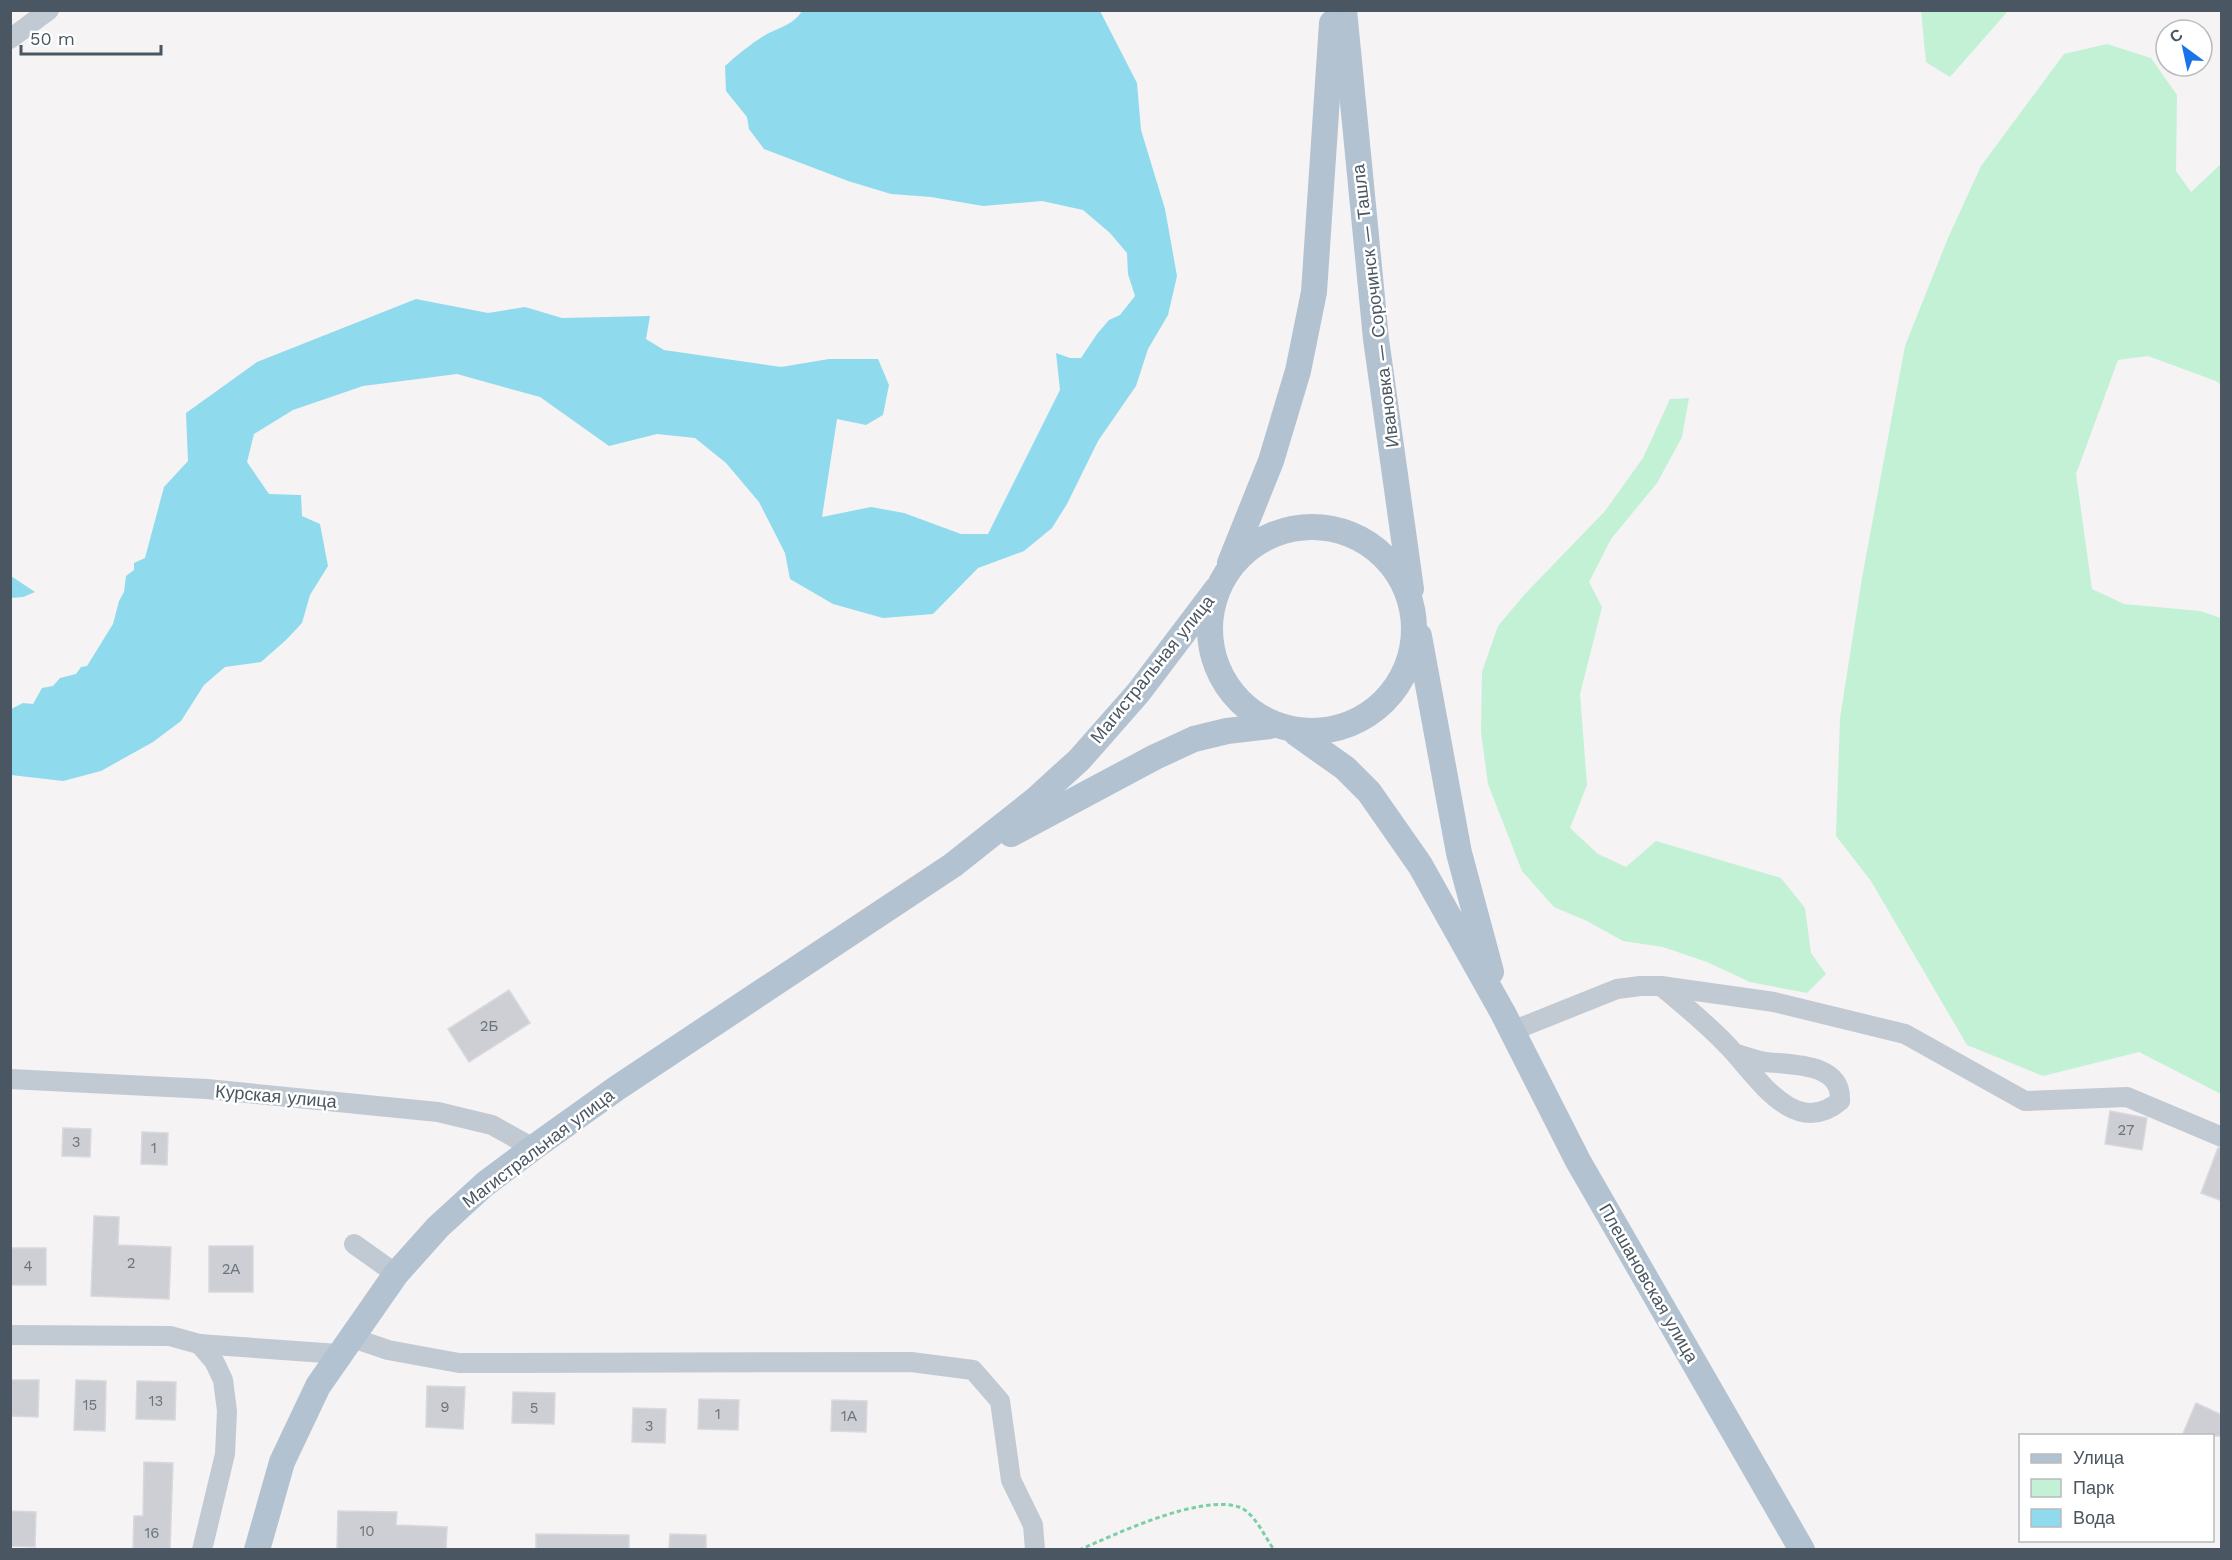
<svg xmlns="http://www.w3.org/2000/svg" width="2232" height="1560" font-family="'Work Sans',sans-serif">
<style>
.green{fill:#c3f1d5}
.water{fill:#90daee}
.building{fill:#cdcfd5;stroke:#d7d9de;stroke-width:1.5}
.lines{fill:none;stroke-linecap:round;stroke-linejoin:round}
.path{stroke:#7ad0a6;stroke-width:3;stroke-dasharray:4.5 3;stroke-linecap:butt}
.minor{stroke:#c1cad2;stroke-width:20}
.major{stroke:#b3c2d1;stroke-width:26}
.labels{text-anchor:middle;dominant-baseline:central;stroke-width:5;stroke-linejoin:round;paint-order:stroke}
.number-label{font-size:15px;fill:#6b747e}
.street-label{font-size:18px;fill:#4a5661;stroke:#fff}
</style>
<rect width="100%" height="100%" fill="#f5f3f3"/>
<g class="green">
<polygon points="1921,11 1921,10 2008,11 1950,77 1926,62"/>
<polygon points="2107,44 2151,58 2177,95 2176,171 2191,192 2221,164 2221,385 2216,381 2148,356 2118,360 2076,474 2092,589 2124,604 2200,611 2221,618 2221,1094 2139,1052 2043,1076 1967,1045 1871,881 1836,836 1840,718 1862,578 1905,346 1948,238 1981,166 2064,54"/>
<polygon points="1689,398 1682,437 1657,483 1611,539 1589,582 1602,607 1580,694 1587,785 1570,828 1598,854 1626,867 1656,841 1781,878 1805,908 1811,953 1826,974 1807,993 1750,982 1707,962 1663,947 1623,941 1587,921 1554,907 1522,871 1488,784 1481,732 1482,672 1498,626 1525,594 1605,511 1643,458 1670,399"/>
</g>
<g class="water">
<path d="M 1100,11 L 1137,83 L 1141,130 L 1165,209 L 1177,276 L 1168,315 L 1148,349 L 1136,386 L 1098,441 L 1067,504 L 1052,528 L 1024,551 L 978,568 L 933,614 L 883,618 L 833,604 L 790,579 L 785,553 L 759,502 L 726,463 L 695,438 L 657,434 L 609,446 L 540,397 L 457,374 L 363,386 L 293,410 L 254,434 L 247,462 L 269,494 L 301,495 L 302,516 L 320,524 L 328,566 L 310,595 L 302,623 L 286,640 L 261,662 L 225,667 L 204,685 L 181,721 L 153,742 L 101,771 L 63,781 L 11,775 L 11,709 L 23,703 L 33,704 L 42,688 L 53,686 L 60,678 L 76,674 L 81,667 L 87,666 L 113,624 L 119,601 L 124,592 L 126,576 L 134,570 L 134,563 L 145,558 L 164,487 L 188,461 L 186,413 L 257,362 L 416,299 L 488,313 L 525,307 L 562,318 L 650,316 L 646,339 L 664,350 L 781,367 L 829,359 L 878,359 L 889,385 L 883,415 L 866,425 L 837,419 L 822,517 L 871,507 L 904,513 L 961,534 L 988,534 L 1060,390 L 1056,353 L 1070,358 L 1081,358 L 1097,334 L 1109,320 L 1120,315 L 1135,296 L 1128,274 L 1127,253 L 1110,233 L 1083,210 L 1042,201 L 983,206 L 931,197 L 891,194 L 848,181 L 764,149 L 749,129 L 747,117 L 726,91 L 725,66 C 738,54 752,43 767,34 C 781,27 794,24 802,11 Z"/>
<polygon points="11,576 35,592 23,597 11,598"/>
</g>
<g class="building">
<polygon points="509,990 530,1023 469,1062 448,1029"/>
<polygon points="2110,1111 2147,1118 2142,1150 2105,1144"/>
<polygon points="63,1128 91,1129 90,1157 62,1156"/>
<polygon points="142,1132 168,1133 167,1165 141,1164"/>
<polygon points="2218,1148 2222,1149 2222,1201 2201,1193"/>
<polygon points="94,1216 119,1217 118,1245 171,1247 169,1299 91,1296"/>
<rect x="209" y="1246" width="44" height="46"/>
<rect x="10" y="1248" width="36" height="37"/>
<polygon points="10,1380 39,1380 38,1417 10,1416"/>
<polygon points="76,1380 106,1381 105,1431 74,1430"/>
<polygon points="137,1381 176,1382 175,1420 136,1419"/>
<polygon points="427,1386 465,1387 463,1429 426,1427"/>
<polygon points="513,1392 555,1393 554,1424 512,1423"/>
<polygon points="699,1399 739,1400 738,1430 698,1429"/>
<polygon points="832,1400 867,1401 866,1432 831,1431"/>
<polygon points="2196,1403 2222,1415 2222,1436 2182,1436"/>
<polygon points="633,1408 666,1409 665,1443 632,1442"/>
<polygon points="144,1462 173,1463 170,1550 133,1550 134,1516 143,1516"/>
<polygon points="10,1511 36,1512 35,1547 10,1546"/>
<polygon points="338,1511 397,1512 396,1525 447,1527 446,1550 337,1550"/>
<polygon points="536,1534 629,1535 629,1550 536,1550"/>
<polygon points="670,1534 706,1535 706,1550 669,1550"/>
</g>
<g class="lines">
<path class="path" d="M 1079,1550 C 1116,1534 1200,1494 1239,1507 C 1254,1512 1265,1537 1274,1550"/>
<g class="minor">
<polyline points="10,39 49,10"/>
<path d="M 1661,986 C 1684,1005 1706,1023 1727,1045 C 1755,1073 1793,1140 1840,1101 C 1842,1062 1791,1065 1765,1062 C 1755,1060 1746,1057 1737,1054"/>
<polyline points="1512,1031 1617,989 1640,986 1661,986 1774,1002 1905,1034 2025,1101 2127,1097 2222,1137"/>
<polyline points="10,1079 207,1089 438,1112 492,1125 533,1148"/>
<polyline points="354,1244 396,1274"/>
<polyline points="10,1335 170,1336 199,1344 214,1361 223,1380 227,1411 225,1454 202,1550"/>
<polyline points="350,1337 388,1350 459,1363 911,1362 973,1370 1000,1401 1011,1480 1033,1525 1035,1550"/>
<polyline points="199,1344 339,1354"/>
</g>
<g class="major">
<polyline points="1344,10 1376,339 1411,589"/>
<circle cx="1312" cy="629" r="102"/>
<polyline points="1230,563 1271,461 1298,371 1314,292 1332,23"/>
<polyline points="1419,636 1459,853 1491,972"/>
<polyline points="1297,734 1345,768 1369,792 1420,865 1503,1013 1578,1161 1802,1550"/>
<polyline points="1011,834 1155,757 1194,739 1227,731 1270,726"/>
<polyline points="257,1550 282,1462 318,1386 396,1274 438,1227 485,1184 533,1148 617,1088 953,865 1035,800 1079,760 1138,693 1216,590"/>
</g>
</g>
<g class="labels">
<g class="number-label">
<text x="489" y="1026">2Б</text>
<text x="2126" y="1130">27</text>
<text x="76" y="1142">3</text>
<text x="154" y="1148">1</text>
<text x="131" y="1263">2</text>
<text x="28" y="1266">4</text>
<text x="231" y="1269">2А</text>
<text x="156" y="1401">13</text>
<text x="90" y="1405">15</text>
<text x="445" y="1407">9</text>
<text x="534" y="1408">5</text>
<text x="718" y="1414">1</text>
<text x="849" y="1416">1А</text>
<text x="649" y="1426">3</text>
<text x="367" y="1531">10</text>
<text x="152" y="1533">16</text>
</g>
<g class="street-label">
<text transform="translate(1375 306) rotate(-97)">Ивановка — Сорочинск — Ташла</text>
<text transform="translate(1152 669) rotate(-51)">Магистральная улица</text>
<text transform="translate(276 1096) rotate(5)">Курская улица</text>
<text transform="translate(538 1148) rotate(-37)">Магистральная улица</text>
<text transform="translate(1649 1283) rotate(60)">Плешановская улица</text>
</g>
</g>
<rect width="2232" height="1560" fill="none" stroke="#4a5661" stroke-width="24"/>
<rect x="2019" y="1434" width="195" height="108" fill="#ffffff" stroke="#b7bbc0" stroke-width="1.5"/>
<rect x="2031" y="1454" width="30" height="9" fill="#b3c2d1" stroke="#b7bbc0" stroke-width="1.5"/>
<text x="2073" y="1464" font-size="18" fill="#4a5661">Улица</text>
<rect x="2031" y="1479" width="30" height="18" fill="#c3f1d5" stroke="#b7bbc0" stroke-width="1.5"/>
<text x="2073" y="1494" font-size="18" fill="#4a5661">Парк</text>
<rect x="2031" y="1509" width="30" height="18" fill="#90daee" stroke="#b7bbc0" stroke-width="1.5"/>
<text x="2073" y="1524" font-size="18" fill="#4a5661">Вода</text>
<g transform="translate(2184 48) rotate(327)"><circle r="28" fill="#ffffff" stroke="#b7bbc0" stroke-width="1.5"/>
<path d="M0-4.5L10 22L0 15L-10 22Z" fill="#1a73e8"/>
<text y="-9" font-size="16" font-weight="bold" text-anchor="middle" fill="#4a5661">С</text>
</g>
<path d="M21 45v9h140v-9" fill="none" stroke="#4a5661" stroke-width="3"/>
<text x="30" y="45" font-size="18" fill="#4a5661" stroke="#ffffff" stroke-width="4.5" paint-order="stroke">50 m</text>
</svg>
